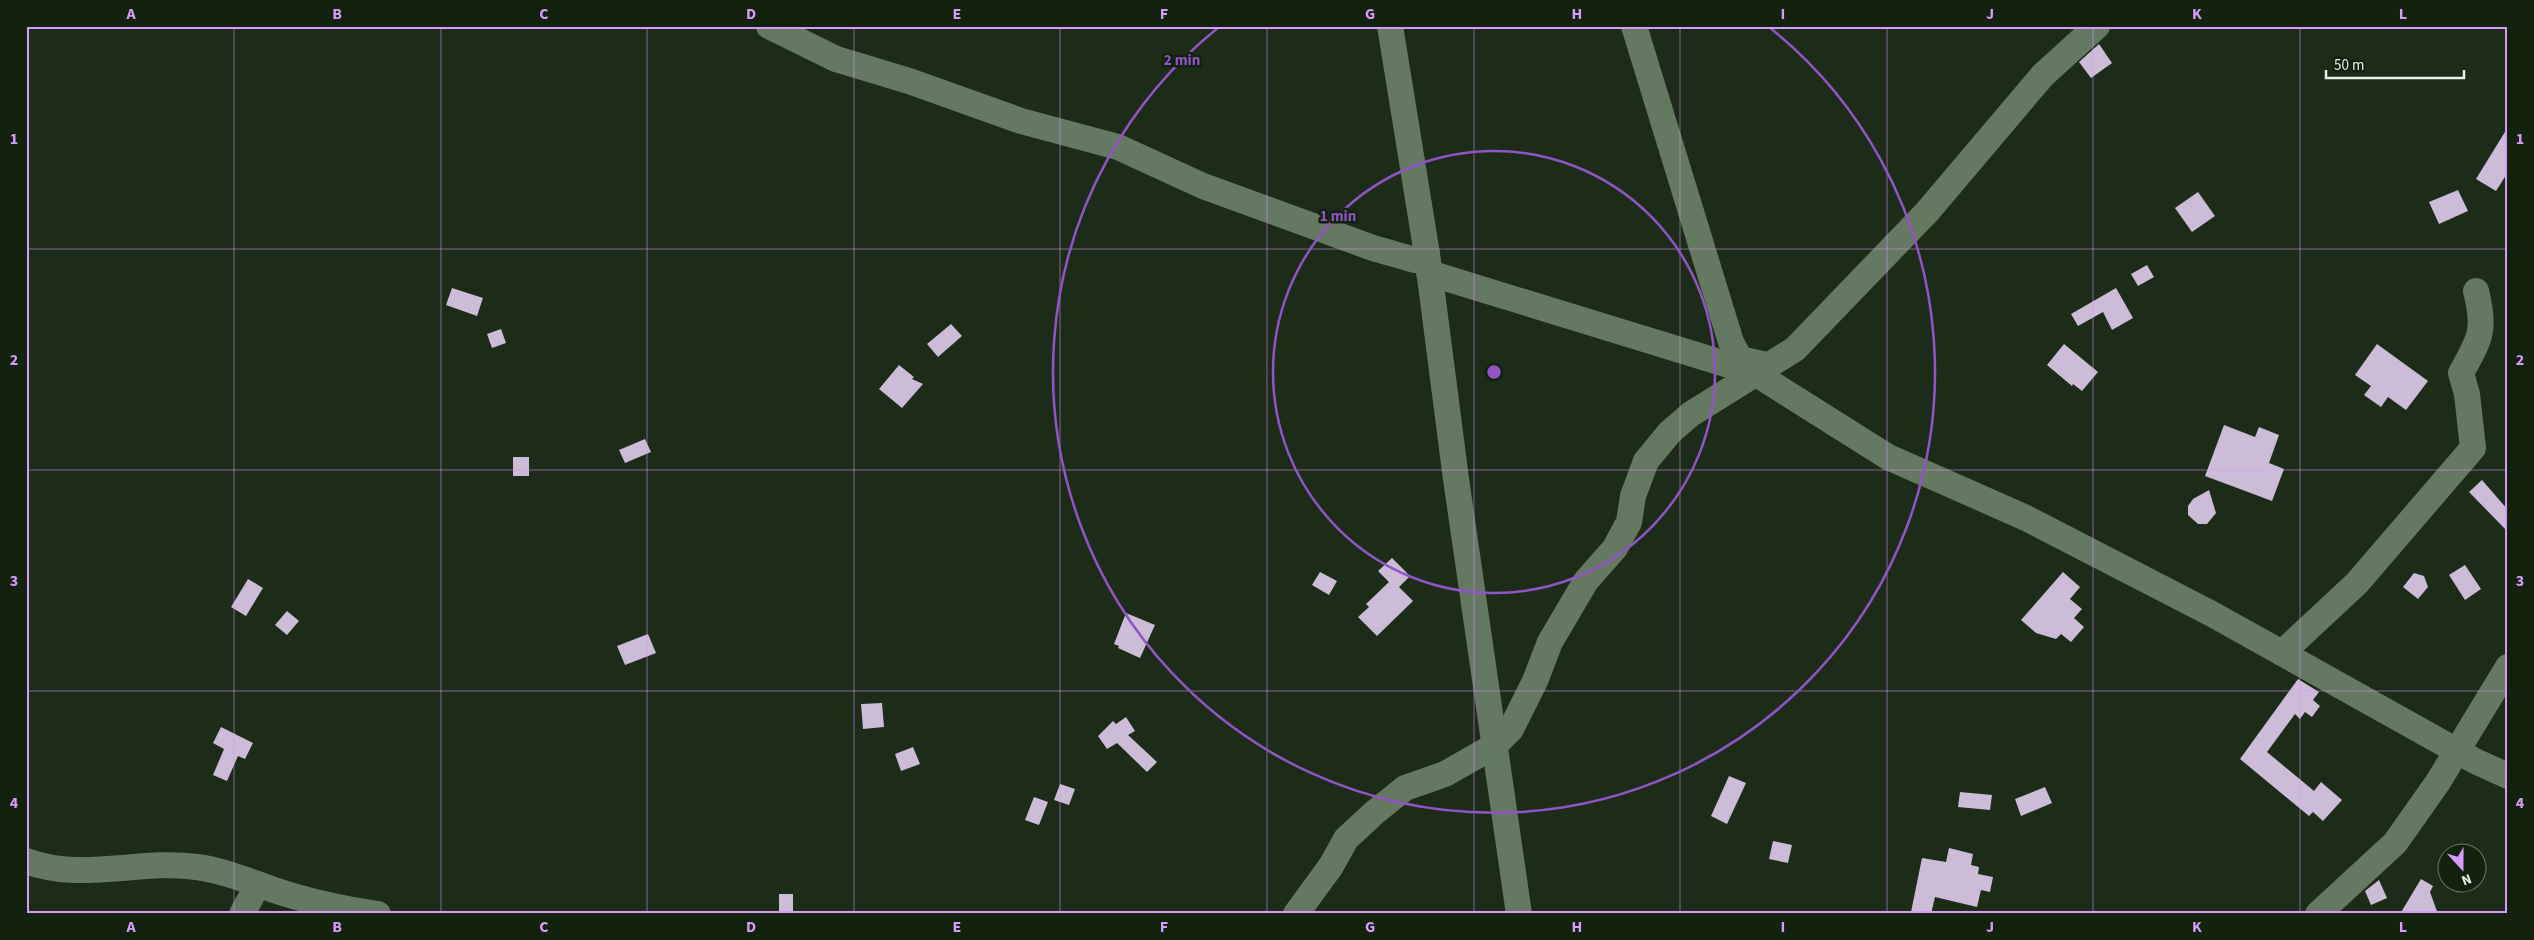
<svg xmlns="http://www.w3.org/2000/svg" width="2534" height="940" font-family="'Source Sans 3',sans-serif">
<style>
.building{fill:#cdbcd8}
.lines{fill:none;stroke-linecap:round;stroke-linejoin:round}
.minor{stroke:#657861;stroke-width:26}
.grid{fill:none;stroke:#d79bf9;stroke-width:1;stroke-opacity:0.55}
.ring{fill:none;stroke:#9154c7;stroke-width:2.5}
.centre{fill:#9154c7;stroke:#12220f;stroke-width:2.5}
.ring-label{font-size:15px;text-anchor:middle;font-weight:bold;fill:#9154c7;stroke:#12220f;stroke-width:5;stroke-linejoin:round;paint-order:stroke}
.neatline{fill:none;stroke:#d79bf9;stroke-width:2}
.grid-label{font-size:16px;text-anchor:middle;font-weight:bold;fill:#d79bf9}
</style>
<rect width="100%" height="100%" fill="#1c2c19"/>
<g class="building">
<polygon points="2099,44 2112,63 2091,78 2079,62"/>
<polygon points="2508,127 2508,172 2496,191 2476,179"/>
<polygon points="2458,190 2468,211 2439,224 2429,202"/>
<polygon points="2198,192 2215,216 2192,232 2175,208"/>
<polygon points="2147,265 2154,277 2138,286 2131,274"/>
<polygon points="452,288 483,298 477,316 446,305"/>
<polygon points="2116,288 2133,318 2112,330 2103,312 2078,326 2071,314"/>
<polygon points="951,324 962,336 938,357 927,344"/>
<polygon points="501,329 506,343 492,348 487,334"/>
<polygon points="2064,344 2098,372 2082,391 2073,384 2072,386 2047,365"/>
<polygon points="2377,344 2428,381 2406,410 2388,397 2381,407 2364,395 2371,386 2355,375"/>
<polygon points="899,365 914,377 912,379 923,384 902,408 879,389"/>
<polygon points="2224,425 2255,437 2259,427 2279,435 2269,463 2284,469 2272,501 2205,476"/>
<polygon points="645,439 651,452 625,463 619,450"/>
<rect x="513" y="457" width="16" height="19"/>
<polygon points="2482,480 2508,510 2508,532 2469,492"/>
<polygon points="2209,490 2216,513 2207,524 2198,524 2188,515 2188,506 2193,499"/>
<polygon points="1392,558 1410,576 1399,587 1413,601 1377,636 1358,617 1369,607 1366,604 1389,582 1378,571"/>
<polygon points="2465,565 2481,589 2465,600 2449,575"/>
<polygon points="1320,572 1337,581 1329,595 1312,585"/>
<polygon points="2063,572 2080,587 2070,599 2082,609 2074,618 2084,627 2071,642 2061,634 2056,639 2036,633 2021,620"/>
<polygon points="2414,573 2424,576 2428,587 2418,599 2403,587"/>
<polygon points="248,579 263,588 246,616 231,607"/>
<polygon points="287,611 299,621 287,635 275,625"/>
<polygon points="1126,613 1155,625 1140,658 1118,648 1119,646 1114,644"/>
<polygon points="648,634 656,653 625,665 617,646"/>
<polygon points="2298,679 2319,692 2313,700 2320,706 2312,717 2305,712 2300,719 2295,714 2267,752 2314,791 2321,782 2342,800 2323,821 2313,812 2309,816 2240,759"/>
<polygon points="882,703 884,727 863,729 861,704"/>
<polygon points="1126,717 1135,731 1128,735 1157,762 1147,772 1117,743 1107,749 1098,736 1113,721 1116,724"/>
<polygon points="221,727 253,743 245,759 238,756 227,781 213,775 224,749 213,743"/>
<polygon points="913,747 920,764 901,771 895,754"/>
<polygon points="1729,776 1746,783 1727,824 1711,816"/>
<polygon points="1060,784 1075,789 1069,805 1054,800"/>
<polygon points="2045,787 2052,803 2021,816 2015,799"/>
<polygon points="1960,792 1992,795 1990,810 1958,807"/>
<polygon points="1034,797 1048,802 1039,825 1025,820"/>
<polygon points="1773,841 1792,845 1788,863 1769,859"/>
<polygon points="1949,848 1973,854 1971,865 1979,867 1978,874 1993,877 1990,892 1981,890 1977,907 1935,897 1931,914 1911,912 1922,858 1946,862"/>
<polygon points="2421,879 2433,886 2430,892 2438,914 2400,914"/>
<polygon points="2379,880 2387,898 2371,905 2365,891"/>
<rect x="779" y="894" width="14" height="20"/>
</g>
<g class="lines">
<g class="minor">
<polyline points="769,26 836,59 909,81 1021,121 1118,147 1203,186 1373,248 1415,260 1427,254"/>
<polyline points="1390,26 1427,254 1456,479 1519,914"/>
<polyline points="1634,26 1731,342 1740,359 1762,364"/>
<polyline points="1429,273 1755,373 1888,457 2026,518 2212,614 2475,761 2508,776"/>
<path d="M 2282,653 L 2357,583 L 2473,448 L 2467,394 L 2461,373 C 2480,339 2486,330 2476,291"/>
<path d="M 26,861 C 82,882 139,859 197,867 C 225,871 251,882 277,891 C 310,902 344,909 378,914"/>
<polyline points="242,914 258,884"/>
<polyline points="1296,914 1331,866 1346,839 1374,813 1405,788 1445,774 1494,746 1511,729 1535,681 1550,642 1586,581 1615,548 1629,522 1633,496 1646,461 1670,432 1691,414 1795,349 1927,212 2043,75 2097,26"/>
<polyline points="2318,914 2395,843 2438,782 2508,667"/>
</g>
</g>
<path class="grid" d="M 234,26 L 234,914M 441,26 L 441,914M 647,26 L 647,914M 854,26 L 854,914M 1060,26 L 1060,914M 1267,26 L 1267,914M 1474,26 L 1474,914M 1680,26 L 1680,914M 1887,26 L 1887,914M 2093,26 L 2093,914M 2300,26 L 2300,914M 26,249 L 2508,249M 26,470 L 2508,470M 26,691 L 2508,691"/>
<g class="ring">
<circle cx="1494" cy="372" r="221"/>
<path d="M1769 27A441 441 0 1 1 1219 27"/>
</g>
<circle cx="1494" cy="372" r="8" class="centre"/>
<g class="ring-label">
<text x="1182" y="65">2 min</text>
<text x="1338" y="221">1 min</text>
</g>
<rect width="2534" height="940" fill="none" stroke="#12220f" stroke-width="55"/>
<g transform="translate(2462 868) rotate(159)"><circle r="24" fill="#12220f" stroke="#677565"/>
<path d="M0-4L9 19L0 12L-9 19Z" fill="#d79bf9"/>
<text y="-8" font-size="14" font-weight="bold" text-anchor="middle" fill="#e7f2e5">N</text>
</g>
<path d="M2326 70v8h138v-8" fill="none" stroke="#e7f2e5" stroke-width="2.5"/>
<text x="2334" y="70" font-size="15" fill="#e7f2e5" stroke="#12220f" stroke-width="4" paint-order="stroke">50 m</text>
<rect x="28" y="28" width="2478" height="884" class="neatline"/>
<g class="grid-label">
<text x="131" y="19">A</text>
<text x="337" y="19">B</text>
<text x="544" y="19">C</text>
<text x="751" y="19">D</text>
<text x="957" y="19">E</text>
<text x="1164" y="19">F</text>
<text x="1370" y="19">G</text>
<text x="1577" y="19">H</text>
<text x="1783" y="19">I</text>
<text x="1990" y="19">J</text>
<text x="2197" y="19">K</text>
<text x="2403" y="19">L</text>
<text x="14" y="144">1</text>
<text x="2520" y="144">1</text>
<text x="14" y="365">2</text>
<text x="2520" y="365">2</text>
<text x="14" y="586">3</text>
<text x="2520" y="586">3</text>
<text x="14" y="808">4</text>
<text x="2520" y="808">4</text>
<text x="131" y="932">A</text>
<text x="337" y="932">B</text>
<text x="544" y="932">C</text>
<text x="751" y="932">D</text>
<text x="957" y="932">E</text>
<text x="1164" y="932">F</text>
<text x="1370" y="932">G</text>
<text x="1577" y="932">H</text>
<text x="1783" y="932">I</text>
<text x="1990" y="932">J</text>
<text x="2197" y="932">K</text>
<text x="2403" y="932">L</text>
</g>
</svg>
